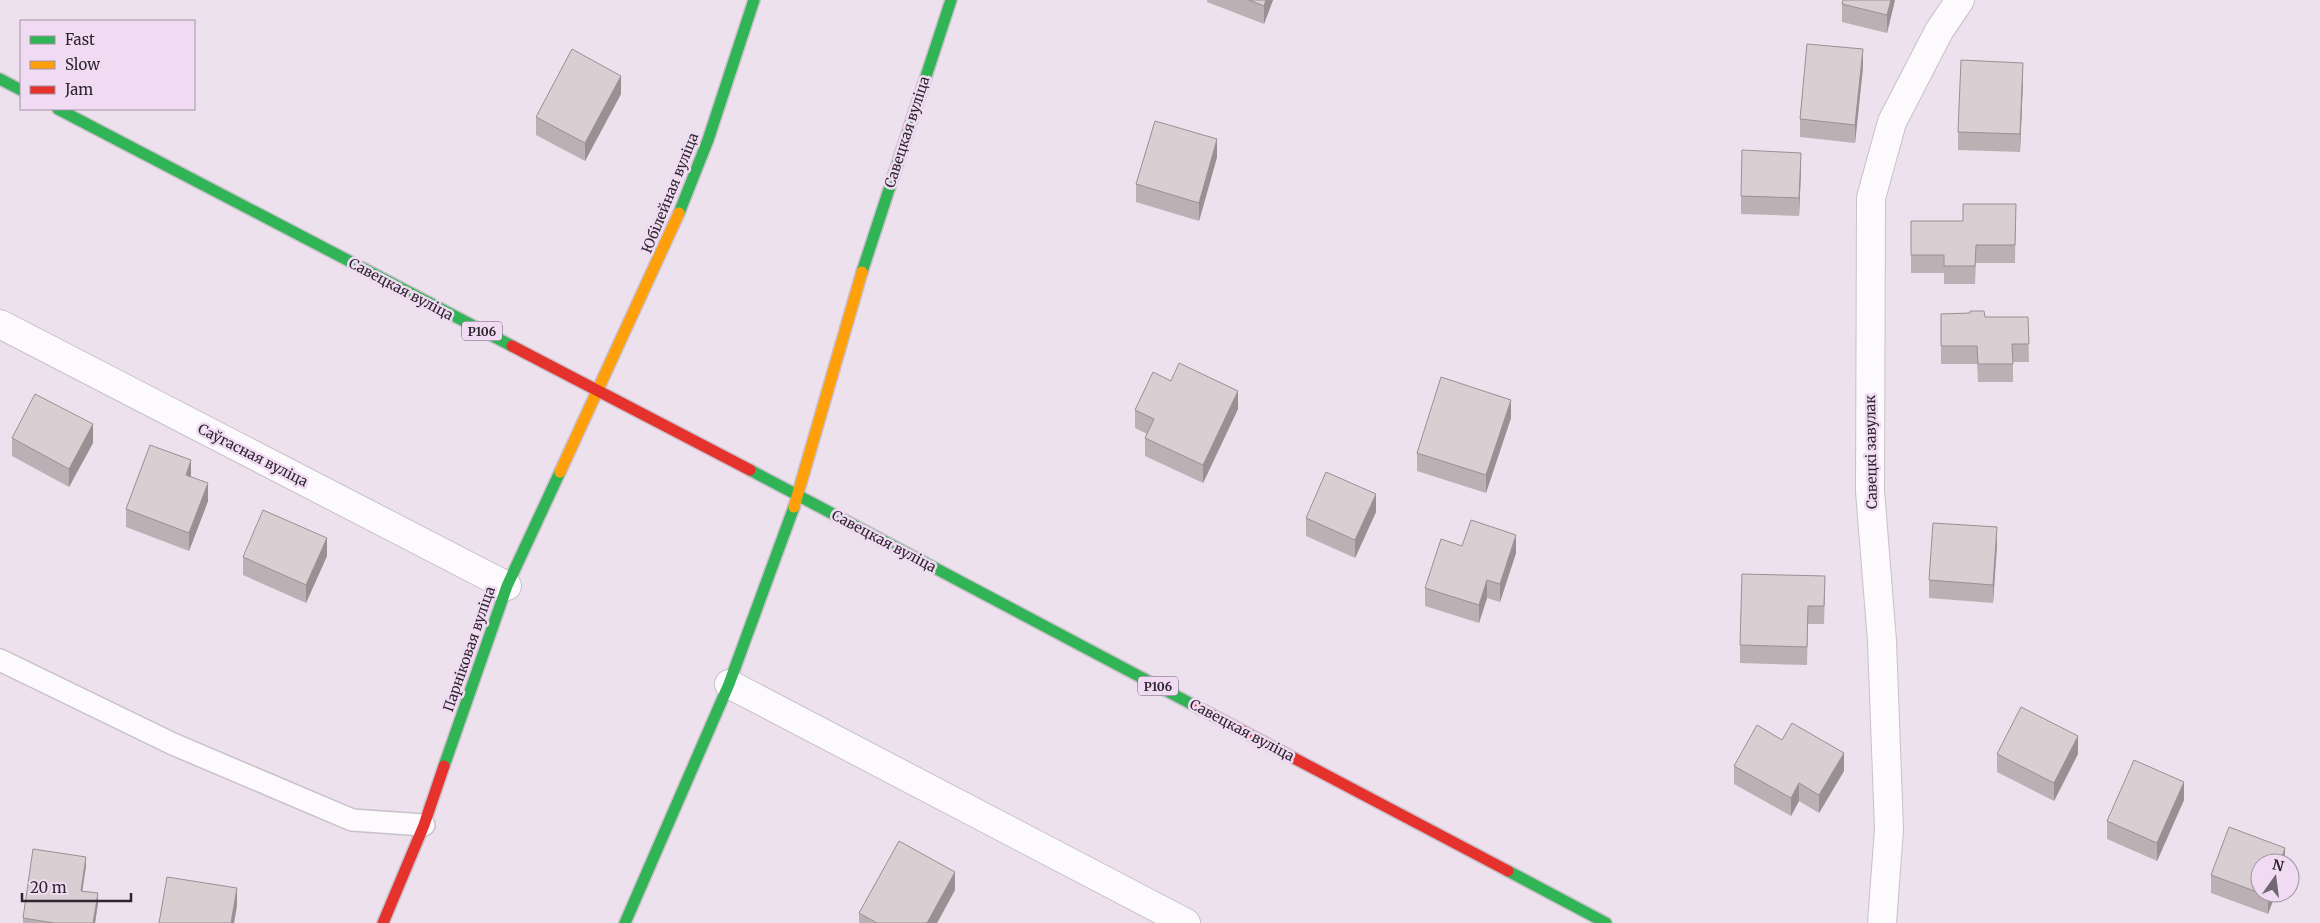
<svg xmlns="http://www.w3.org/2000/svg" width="2320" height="923" font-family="Merriweather,serif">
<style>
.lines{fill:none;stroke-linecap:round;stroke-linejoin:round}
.lane-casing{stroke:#c9c0ca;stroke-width:24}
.street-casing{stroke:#c9c0ca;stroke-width:30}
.fast-casing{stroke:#c9c0ca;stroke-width:14}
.slow-casing{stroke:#c9c0ca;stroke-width:14}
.jam-casing{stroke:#c9c0ca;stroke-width:14}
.lane{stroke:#fcfafc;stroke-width:21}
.street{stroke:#fcfafc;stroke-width:28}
.fast{stroke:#30b455;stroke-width:11}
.slow{stroke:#ff9f0a;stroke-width:11}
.jam{stroke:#e5322d;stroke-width:11}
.wall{fill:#bbb1b5}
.shaded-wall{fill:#989093}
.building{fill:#d9ced2;stroke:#989093}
.labels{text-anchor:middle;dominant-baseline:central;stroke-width:5;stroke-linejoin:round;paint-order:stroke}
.shield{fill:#f1dbf3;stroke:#685c6a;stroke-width:1}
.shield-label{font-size:12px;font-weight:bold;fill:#2e262f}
.street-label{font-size:14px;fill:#2e262f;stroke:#f1dbf3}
</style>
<rect width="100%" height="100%" fill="#ece1ed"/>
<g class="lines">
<defs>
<polyline id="lane" points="0,660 173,744 352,820 424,825"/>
<g id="street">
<polyline points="0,324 507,586"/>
<polyline points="729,684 1186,923"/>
<polyline points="1882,923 1889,829 1882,641 1870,491 1871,198 1892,122 1939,31 1960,0"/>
</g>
<g id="fast">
<polyline points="0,79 21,90"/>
<polyline points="58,109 512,346"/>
<polyline points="679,213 708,140 754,0"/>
<polyline points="862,272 951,0"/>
<polyline points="750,470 1199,708"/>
<polyline points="444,766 507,586 560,472"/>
<polyline points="1508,871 1606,923"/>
<polyline points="625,923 729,684 794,507"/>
</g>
<g id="slow">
<polyline points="560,472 679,213"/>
<polyline points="794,507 862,272"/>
</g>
<g id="jam">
<polyline points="512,346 750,470"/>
<polyline points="1199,708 1508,871"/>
<polyline points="383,923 424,825 444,766"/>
</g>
</defs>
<use href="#lane" class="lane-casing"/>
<use href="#street" class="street-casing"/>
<use href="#fast" class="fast-casing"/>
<use href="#slow" class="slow-casing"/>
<use href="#jam" class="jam-casing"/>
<use href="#lane" class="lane"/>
<use href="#street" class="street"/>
<use href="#fast" class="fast"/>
<use href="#slow" class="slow"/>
<use href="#jam" class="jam"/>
</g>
<g class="wall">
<polygon points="1207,0 1273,0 1264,24 1207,2"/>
<polygon points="1895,0 1887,33 1842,22 1842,4"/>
<polygon points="1863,67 1855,143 1800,137 1800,119"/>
<polygon points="2023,81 2020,152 1958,150 1958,132"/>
<polygon points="621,94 585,161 536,135 536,117"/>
<polygon points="1217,157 1199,221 1136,202 1136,184"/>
<polygon points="1801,171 1799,216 1741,214 1741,196"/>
<polygon points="2016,204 2015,263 1976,263 1975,284 1944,284 1944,273 1911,273 1911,221 1963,221"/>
<polygon points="1941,314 1985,317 2028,317 2029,362 2013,362 2013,382 1978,382 1977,364 1941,364"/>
<polygon points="1171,381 1238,409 1203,483 1145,456 1145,438 1147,434 1135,428 1135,410"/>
<polygon points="1511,418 1486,493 1417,471 1417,453"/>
<polygon points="12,438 93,443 69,487 12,456"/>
<polygon points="191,477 208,501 189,551 126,527 126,509"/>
<polygon points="1376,512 1355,558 1306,536 1306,518"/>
<polygon points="1997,545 1993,603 1929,598 1929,580"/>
<polygon points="1462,546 1516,553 1500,602 1487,598 1479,623 1425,606 1425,588"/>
<polygon points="327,556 306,603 243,575 243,557"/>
<polygon points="1825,594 1824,624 1808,624 1807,665 1740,663 1740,645"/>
<polygon points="1782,740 1844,771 1819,813 1799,801 1791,816 1734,784 1734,766"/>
<polygon points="1997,754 2078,754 2054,801 1997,772"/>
<polygon points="2184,800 2157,861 2107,839 2107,821"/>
<polygon points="2285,863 2268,914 2211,893 2211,875"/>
<polygon points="86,866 82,891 98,903 95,923 23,923 23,918"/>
<polygon points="955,890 937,923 859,923 859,913"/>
</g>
<g class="shaded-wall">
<polygon points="1266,0 1273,0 1264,24 1264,6"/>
<polygon points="1891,0 1895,0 1887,33 1887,15"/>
<polygon points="1863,49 1863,67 1855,143 1855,125"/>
<polygon points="2023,63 2023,81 2020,152 2020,134"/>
<polygon points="621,76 621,94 585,161 585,143"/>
<polygon points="1217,139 1217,157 1199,221 1199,203"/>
<polygon points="1801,153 1801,171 1799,216 1799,198"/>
<polygon points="1238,391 1238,409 1203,483 1203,465"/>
<polygon points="1511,400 1511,418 1486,493 1486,475"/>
<polygon points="93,424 93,443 69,487 69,469"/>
<polygon points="191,460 191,478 186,475"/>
<polygon points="208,483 208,501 189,551 189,533"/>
<polygon points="1376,494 1376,512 1355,558 1355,540"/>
<polygon points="1997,527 1997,545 1993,603 1993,585"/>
<polygon points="1516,535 1516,553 1500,602 1500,584"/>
<polygon points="327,538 327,556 306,603 306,585"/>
<polygon points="1487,580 1487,598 1479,623 1479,605"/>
<polygon points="2078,736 2078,754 2054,801 2054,783"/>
<polygon points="1844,753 1844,771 1819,813 1819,795"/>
<polygon points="2184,782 2184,800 2157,861 2157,843"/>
<polygon points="1799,783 1799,801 1791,816 1791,798"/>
<polygon points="2285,848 2285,863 2280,863"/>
<polygon points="86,857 86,866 81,900 81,891"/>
<polygon points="955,872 955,890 937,923 927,923"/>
<polygon points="237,888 237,906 234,923 231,923"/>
<polygon points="98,893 98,903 95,923 93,923"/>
<polygon points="2269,893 2276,893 2268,914 2268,896"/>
</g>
<g class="building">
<polygon points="1249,0 1266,0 1264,6"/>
<polygon points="1843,0 1891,0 1887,15 1842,4"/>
<polygon points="1807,44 1863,49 1855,125 1800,119"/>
<polygon points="572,49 621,76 585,143 536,117"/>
<polygon points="1961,60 2023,63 2020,134 1958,132"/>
<polygon points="1155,121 1217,139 1199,203 1136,184"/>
<polygon points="1742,150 1801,153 1799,198 1741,196"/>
<polygon points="1963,204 2016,204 2015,245 1976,245 1975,266 1944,266 1944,255 1911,255 1911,221 1963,221"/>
<polygon points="1970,311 1984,311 1985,317 2028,317 2029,344 2012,344 2013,364 1978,364 1977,346 1941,346 1941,314 1970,313"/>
<polygon points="1179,363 1238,391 1203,465 1145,438 1154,419 1135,410 1153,372 1171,381"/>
<polygon points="1441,377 1511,400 1486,475 1417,453"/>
<polygon points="35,394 93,424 69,469 12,438"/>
<polygon points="150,445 191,460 186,475 208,483 189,533 126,509"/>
<polygon points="1326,472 1376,494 1355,540 1306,518"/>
<polygon points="263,510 327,538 306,585 243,557"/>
<polygon points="1471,520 1516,535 1500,584 1487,580 1479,605 1425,588 1441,539 1462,546"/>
<polygon points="1933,523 1997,527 1993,585 1929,580"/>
<polygon points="1742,574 1825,576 1824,606 1808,606 1807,647 1740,645"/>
<polygon points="2021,707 2078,736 2054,783 1997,754"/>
<polygon points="1792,723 1844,753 1819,795 1799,783 1791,798 1734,766 1757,725 1782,740"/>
<polygon points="2134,760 2184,782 2157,843 2107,821"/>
<polygon points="2229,827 2285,848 2280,863 2260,863 2260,893 2211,875"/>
<polygon points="899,841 955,872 927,923 877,923 859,913"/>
<polygon points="33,849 86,857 81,891 98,893 93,923 54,923 23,918"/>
<polygon points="167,877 237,888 231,923 159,923"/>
<polygon points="2261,893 2269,893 2268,896"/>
</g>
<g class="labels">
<g class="shield">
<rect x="462" y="321.5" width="40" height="19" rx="4"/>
<rect x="1138" y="676.5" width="40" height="19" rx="4"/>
</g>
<g class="shield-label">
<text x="482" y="331">Р106</text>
<text x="1158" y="686">Р106</text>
</g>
<g class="street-label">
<text transform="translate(907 132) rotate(-72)">Савецкая вуліца</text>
<text transform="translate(670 193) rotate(-68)">Юбілейная вуліца</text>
<text transform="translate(401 289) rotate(28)">Савецкая вуліца</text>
<text transform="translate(1871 452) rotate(-91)">Савецкі завулак</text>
<text transform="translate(253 455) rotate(27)">Саўгасная вуліца</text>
<text transform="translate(884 541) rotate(28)">Савецкая вуліца</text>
<text transform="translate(469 649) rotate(-71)">Парніковая вуліца</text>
<text transform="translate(1242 730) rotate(28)">Савецкая вуліца</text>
</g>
</g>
<rect x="20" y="20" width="175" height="90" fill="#f1dbf3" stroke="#a393a5"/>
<rect x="30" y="36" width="25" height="8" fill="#30b455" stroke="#a393a5"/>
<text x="65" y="45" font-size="15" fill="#2e262f">Fast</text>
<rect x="30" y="61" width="25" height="8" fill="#ff9f0a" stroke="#a393a5"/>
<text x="65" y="70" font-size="15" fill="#2e262f">Slow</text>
<rect x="30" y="86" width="25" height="8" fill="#e5322d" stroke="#a393a5"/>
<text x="65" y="95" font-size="15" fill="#2e262f">Jam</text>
<g transform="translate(2275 878) rotate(14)"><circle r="24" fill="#f1dbf3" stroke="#a393a5"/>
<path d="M0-4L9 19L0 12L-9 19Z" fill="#706772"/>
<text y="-8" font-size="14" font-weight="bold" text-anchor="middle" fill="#2e262f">N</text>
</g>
<path d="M22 893v8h109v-8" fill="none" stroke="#2e262f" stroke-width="2.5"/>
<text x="30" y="893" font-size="15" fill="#2e262f" stroke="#f1dbf3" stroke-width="4" paint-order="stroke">20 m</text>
</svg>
